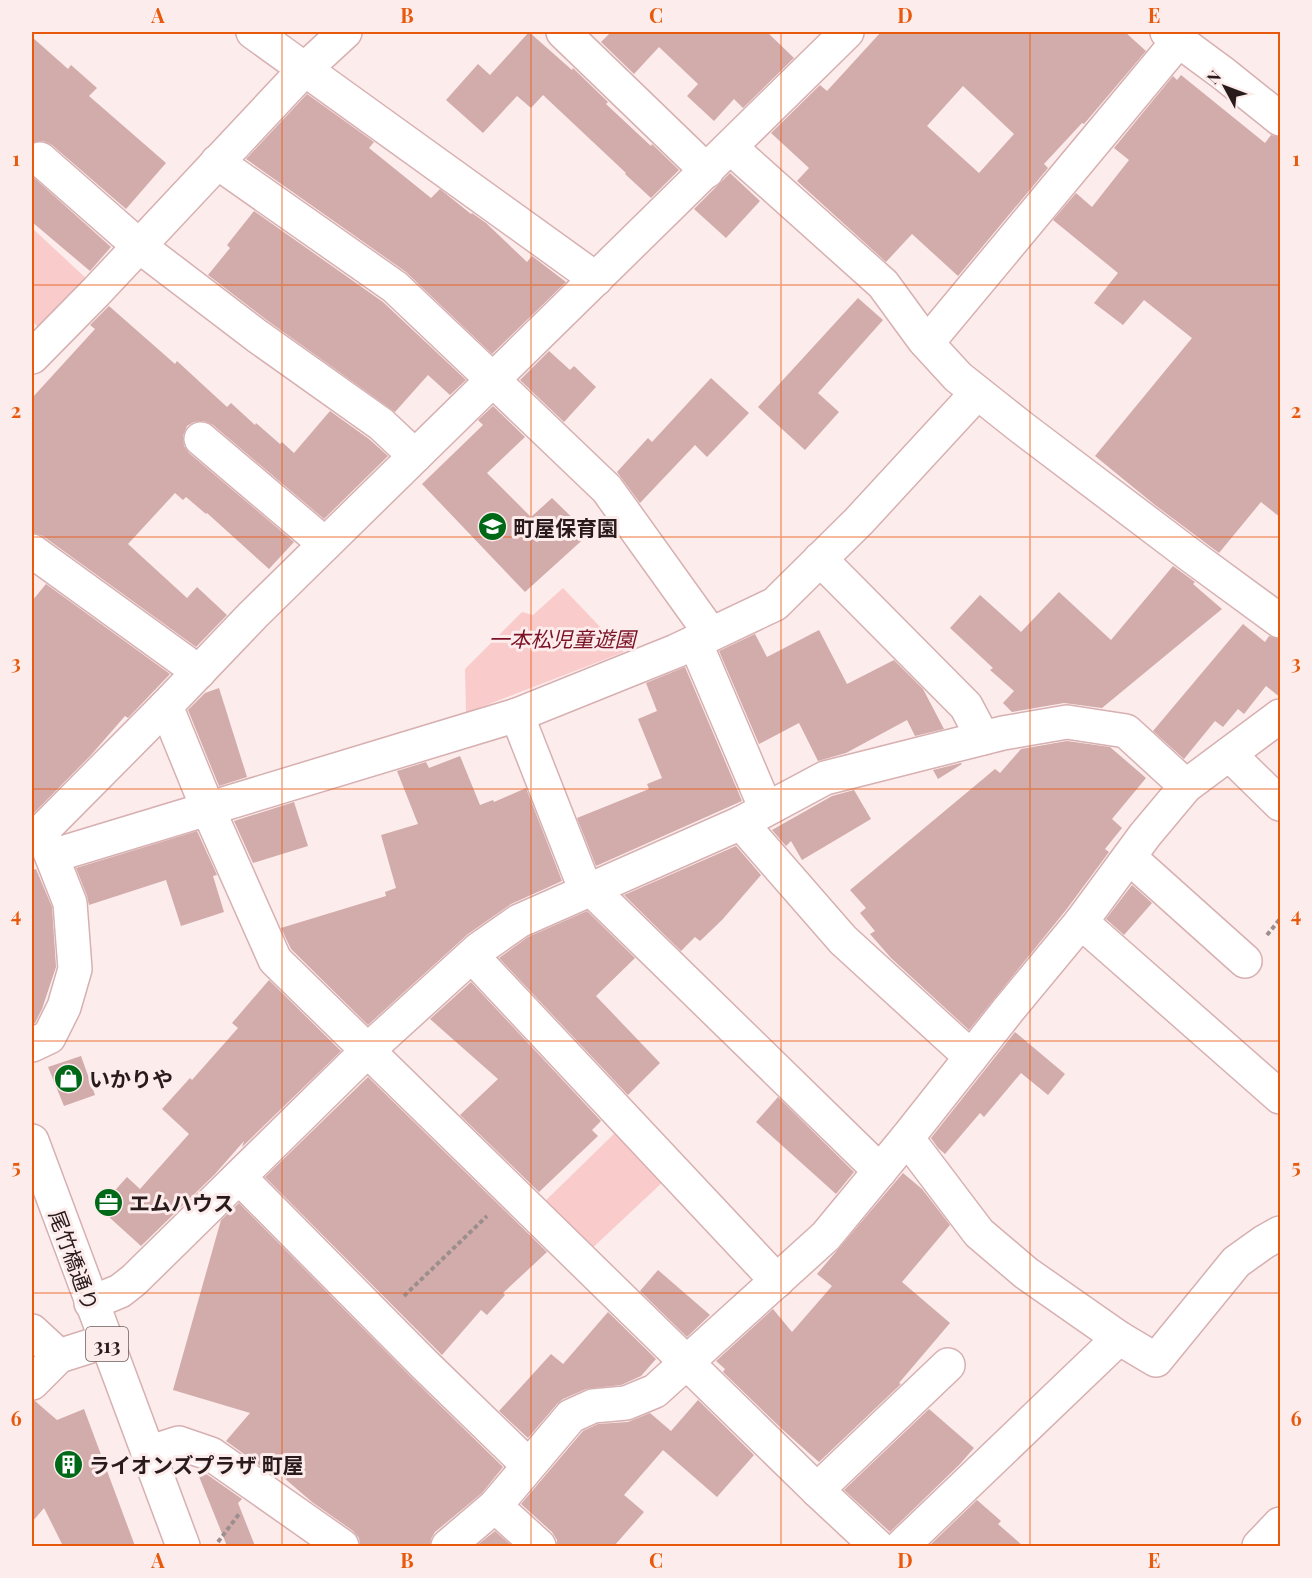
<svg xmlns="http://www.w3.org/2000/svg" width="1312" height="1578" font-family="'Playfair Display','Noto Sans JP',serif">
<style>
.green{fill:#facbcb}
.building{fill:#d2abab;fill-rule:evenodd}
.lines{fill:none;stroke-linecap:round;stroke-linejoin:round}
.minor-casing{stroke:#d7b0b1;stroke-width:36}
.major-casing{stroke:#d7b0b1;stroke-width:36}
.path{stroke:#9d8e8e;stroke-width:4;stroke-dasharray:4.5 3;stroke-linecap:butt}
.minor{stroke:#fff;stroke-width:33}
.major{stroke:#fff;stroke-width:33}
.grid{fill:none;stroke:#e8590c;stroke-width:1.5;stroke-opacity:0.55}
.labels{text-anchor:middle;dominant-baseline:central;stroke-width:6;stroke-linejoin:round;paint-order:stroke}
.shield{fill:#fdecec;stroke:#695a5a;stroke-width:1.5}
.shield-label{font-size:20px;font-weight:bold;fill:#291b1b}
.poi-label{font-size:21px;font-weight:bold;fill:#291b1b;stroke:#fdecec;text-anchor:start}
.park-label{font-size:21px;font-style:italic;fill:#7a1125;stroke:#fdecec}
.street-label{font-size:21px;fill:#291b1b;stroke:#fdecec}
.neatline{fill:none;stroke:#e8590c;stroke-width:2}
.grid-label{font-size:20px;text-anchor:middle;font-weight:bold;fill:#e8590c}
</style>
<rect width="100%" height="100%" fill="#fdecec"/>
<g class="green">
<polygon points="32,228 89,281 42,331 32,321"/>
<polygon points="563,588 624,652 466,713 465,669 522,612 533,615"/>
<polygon points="619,1129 666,1179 587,1253 538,1208"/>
</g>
<g class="building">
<polygon points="529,32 572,70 573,68 575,70 608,102 606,104 651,146 652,144 679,170 651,198 625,174 626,173 543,95 531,108 517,96 483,133 446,100 478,64 490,75"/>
<polygon points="611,32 767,32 794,58 743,108 734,99 714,121 687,96 698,84 659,47 634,74 601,42"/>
<path d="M 881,32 L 1125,32 L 1146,51 L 1084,124 L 1082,123 L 1044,164 L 1048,168 L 958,276 L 912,234 L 886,262 L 797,181 L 809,168 L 771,133 L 820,85 L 827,91 ZM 963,86 L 1014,134 L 979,173 L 927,126 Z"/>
<polygon points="32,37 68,69 71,65 97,88 89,96 166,163 126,209 52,145 43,141 32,143"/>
<polygon points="1181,75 1265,143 1271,135 1281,137 1281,518 1261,502 1219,553 1155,505 1095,456 1192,338 1144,300 1123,325 1094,303 1118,273 1053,220 1076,193 1092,207 1129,160 1114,148 1173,76 1177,80"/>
<polygon points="307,94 374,142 369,148 431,198 440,189 471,214 472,213 486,223 527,262 532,256 566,282 492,354 406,272 246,159"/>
<polygon points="730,173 760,201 726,238 694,209"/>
<polygon points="32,176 111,247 90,271 32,222"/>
<polygon points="254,211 383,302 466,380 450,395 428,375 395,412 268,321 208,275 230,248 227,245"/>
<polygon points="858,298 883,320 818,393 839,412 805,450 758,407"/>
<polygon points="109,306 175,364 177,361 227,407 231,403 255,425 256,423 280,444 282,442 294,453 330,411 369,439 388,456 324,519 213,425 204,421 194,422 187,426 183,436 184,446 189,453 294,542 269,569 207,513 206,514 186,497 183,500 175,493 128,544 187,598 197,587 227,615 196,647 43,536 32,533 32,398 95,329 90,325"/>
<polygon points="549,351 570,370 574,366 596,387 564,422 520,380"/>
<polygon points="711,378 749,413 707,457 695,445 640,503 617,472 648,438 652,442"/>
<polygon points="493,406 525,437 487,473 531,517 552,498 589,534 525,592 422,484 483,425 478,420"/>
<polygon points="1173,566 1195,582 1193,584 1222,609 1102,708 1064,703 1012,712 1003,703 1014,691 990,670 993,668 950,628 980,595 1021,632 1059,592 1111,640"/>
<polygon points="46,584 170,674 128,718 125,716 91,755 32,815 32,601"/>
<polygon points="1243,624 1265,642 1269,636 1281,639 1281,698 1266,686 1244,714 1238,709 1223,727 1215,721 1184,759 1153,731"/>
<polygon points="819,630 847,684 894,660 923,689 944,729 915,736 907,720 846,753 818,761 799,723 759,744 719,651 755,634 767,657"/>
<polygon points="685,667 742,801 596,866 577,818 649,789 647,784 662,778 638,719 657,711 646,683"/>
<polygon points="219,688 247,777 219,786 188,710 205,693"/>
<polygon points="1067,741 1110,747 1146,778 1112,819 1122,828 1105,849 1109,852 1066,910 969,1030 891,958 870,934 875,931 860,913 866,908 850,890 995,769 1000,773 1021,749"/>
<polygon points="460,756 480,805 493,800 494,802 526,788 562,881 511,904 468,934 368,1025 291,949 281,928 386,896 385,892 396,888 381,835 418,824 397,771 426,762 429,768"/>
<polygon points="961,763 962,764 938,779 933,770"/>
<polygon points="854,790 871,819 802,860 791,841 786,846 772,830 832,796"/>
<polygon points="294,802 308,846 253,863 234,821"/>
<polygon points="197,831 217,875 213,876 224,912 181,926 166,880 89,905 87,896 76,868"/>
<polygon points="736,846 761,875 722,920 700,941 695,937 681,951 624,895"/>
<polygon points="36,869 52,907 56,967 42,1009 35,1023 32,1025 32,870"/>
<polygon points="1132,885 1152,903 1124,935 1106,919"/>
<polygon points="587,911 635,958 596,996 660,1063 628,1095 499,958 528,937"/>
<polygon points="269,980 341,1051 242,1147 244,1141 215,1174 141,1246 99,1208 127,1177 140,1189 189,1134 162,1109 190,1078 192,1080 238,1028 232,1023"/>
<polygon points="471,982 601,1121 592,1130 598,1136 539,1192 460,1115 498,1079 430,1019"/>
<polygon points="1015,1032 1065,1074 1048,1095 1021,1073 984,1117 980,1113 945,1154 938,1148 931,1138"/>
<polygon points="81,1056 95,1095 64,1106 48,1067"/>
<polygon points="368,1077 547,1252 503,1293 505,1295 487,1315 481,1310 442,1355 265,1177"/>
<polygon points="778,1097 854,1172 836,1194 756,1122"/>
<polygon points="903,1173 922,1189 950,1225 902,1282 950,1323 899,1383 901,1384 819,1462 784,1431 723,1372 725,1369 716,1361 773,1309 792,1332 832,1286 817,1274"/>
<polygon points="239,1203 411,1377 503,1467 482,1493 435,1532 431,1539 430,1546 362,1546 360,1545 359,1538 353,1531 312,1502 269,1465 266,1470 226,1441 250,1413 173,1390 221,1220"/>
<polygon points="658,1270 710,1315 687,1337 640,1291"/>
<polygon points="608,1312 656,1359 641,1376 621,1385 586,1389 563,1399 557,1404 528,1438 499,1411 551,1354 563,1364"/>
<polygon points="698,1400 754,1455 717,1497 663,1450 624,1495 644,1512 614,1546 557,1546 557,1540 552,1532 521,1504 583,1431 598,1424 628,1422 650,1413 671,1431"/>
<polygon points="32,1401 35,1401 57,1420 84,1409 135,1546 63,1546 44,1508 32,1522"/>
<polygon points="929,1409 974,1448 960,1464 890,1532 844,1490"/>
<polygon points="196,1469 202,1471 242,1499 238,1503 255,1546 227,1546"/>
<polygon points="977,1500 1001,1521 998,1524 1023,1546 929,1546"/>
<polygon points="495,1531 512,1546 476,1546"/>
</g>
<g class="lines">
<defs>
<g id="minor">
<polyline points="253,32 596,279"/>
<polyline points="563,32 707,171"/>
<polyline points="1167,32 1224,74 1280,119"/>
<polyline points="730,147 883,284 924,340 958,377 1021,427 1190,555 1280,621"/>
<polyline points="40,159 139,246 257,336 381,424 415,456"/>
<polyline points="217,162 395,287 493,380 607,489 711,634"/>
<polyline points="927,343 1179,40"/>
<polyline points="32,357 96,292 305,69 345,32"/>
<polyline points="201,439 325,544"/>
<polyline points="32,551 199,672"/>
<polyline points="820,559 966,706 983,738"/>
<polyline points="695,642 766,809"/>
<polyline points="166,706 208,809 275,960 817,1490 877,1546"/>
<polyline points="517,715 586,891"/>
<polyline points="1229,754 1280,804"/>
<polyline points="741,823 843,940 971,1057"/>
<polyline points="40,833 166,706 253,615 847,32"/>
<polyline points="52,856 517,715 676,651 775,604 859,521 977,393"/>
<polyline points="1129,857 1245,961"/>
<polyline points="591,889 880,1171"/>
<polyline points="1081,922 1280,1097"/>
<polyline points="472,956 777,1281"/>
<polyline points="32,1045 49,1037 64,1007 75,969 70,903 44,837"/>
<polyline points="239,1177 424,1364 528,1465"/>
<polyline points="91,1303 120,1291 134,1280 368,1050 479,949 519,921 741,823 825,778 1003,733 1067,722 1126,731 1186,786"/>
<polyline points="32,1331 59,1356"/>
<polyline points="1119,1338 1156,1360 1236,1262 1264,1242 1280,1233"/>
<polyline points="32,1383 59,1356 106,1341"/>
<polyline points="148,1453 179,1443 211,1454 342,1546"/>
<polyline points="817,1490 948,1365"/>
<polyline points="495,1506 539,1546"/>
<polyline points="448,1546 495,1506 571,1416 593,1406 626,1403 655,1391 826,1236 907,1138 1009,1009 1081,922 1145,835 1186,786 1280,716"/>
<polyline points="902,1546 1119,1338 1026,1273 979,1233 907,1138"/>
<polyline points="1259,1546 1280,1524"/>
</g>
<polyline id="major" points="32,1141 183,1546"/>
</defs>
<use href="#minor" class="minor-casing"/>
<use href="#major" class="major-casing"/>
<g class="path">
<polyline points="1267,935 1280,919"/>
<polyline points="404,1296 487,1216"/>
<polyline points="218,1542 239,1514"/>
</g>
<use href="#minor" class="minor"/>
<use href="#major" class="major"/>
</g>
<path class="grid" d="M 282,32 L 282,1546M 531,32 L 531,1546M 781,32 L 781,1546M 1030,32 L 1030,1546M 32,285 L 1280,285M 32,537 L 1280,537M 32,789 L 1280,789M 32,1041 L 1280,1041M 32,1293 L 1280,1293"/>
<defs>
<symbol id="school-disc" viewBox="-11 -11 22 22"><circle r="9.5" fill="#006917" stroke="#fdecec"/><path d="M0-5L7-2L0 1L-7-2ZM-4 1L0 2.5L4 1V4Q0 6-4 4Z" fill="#fff"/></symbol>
<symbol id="shop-disc" viewBox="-11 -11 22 22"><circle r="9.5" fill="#006917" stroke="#fdecec"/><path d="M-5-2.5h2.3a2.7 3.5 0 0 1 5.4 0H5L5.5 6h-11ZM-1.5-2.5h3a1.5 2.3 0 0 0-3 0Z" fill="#fff"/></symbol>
<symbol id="office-disc" viewBox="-11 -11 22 22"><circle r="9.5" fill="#006917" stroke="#fdecec"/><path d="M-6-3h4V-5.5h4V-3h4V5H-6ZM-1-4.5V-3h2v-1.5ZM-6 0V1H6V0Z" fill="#fff"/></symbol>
<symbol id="building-disc" viewBox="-11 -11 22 22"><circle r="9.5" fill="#006917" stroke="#fdecec"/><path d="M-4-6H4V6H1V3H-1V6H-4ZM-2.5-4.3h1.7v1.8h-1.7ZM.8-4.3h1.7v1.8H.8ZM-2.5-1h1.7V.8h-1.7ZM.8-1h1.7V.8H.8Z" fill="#fff"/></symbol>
</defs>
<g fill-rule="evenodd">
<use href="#school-disc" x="476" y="510" width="33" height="33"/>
<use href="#shop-disc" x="52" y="1062" width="33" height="33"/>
<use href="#office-disc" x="92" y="1186" width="33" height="33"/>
<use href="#building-disc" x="52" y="1448" width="33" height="33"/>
</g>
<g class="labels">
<rect class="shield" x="86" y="1327" width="42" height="34" rx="4.5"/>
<g class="shield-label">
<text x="107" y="1344">313</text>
</g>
<g class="poi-label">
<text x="513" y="527">町屋保育園</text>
<text x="89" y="1078">いかりや</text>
<text x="129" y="1202">エムハウス</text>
<text x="89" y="1464">ライオンズプラザ 町屋</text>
</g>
<g class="park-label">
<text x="562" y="638">一本松児童遊園</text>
</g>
<g class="street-label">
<text transform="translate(75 1260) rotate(70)">尾竹橋通り</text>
</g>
</g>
<rect width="1312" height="1578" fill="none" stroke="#fdecec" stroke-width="66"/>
<g transform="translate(1225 87) rotate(311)" stroke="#fdecec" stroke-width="4.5" paint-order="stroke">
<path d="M0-4.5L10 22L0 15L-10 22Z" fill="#291b1b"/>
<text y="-9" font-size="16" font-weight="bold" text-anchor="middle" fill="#291b1b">N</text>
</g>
<rect x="33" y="33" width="1246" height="1512" class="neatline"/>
<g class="grid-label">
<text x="158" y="23">A</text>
<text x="407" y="23">B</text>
<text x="656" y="23">C</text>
<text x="905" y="23">D</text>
<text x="1154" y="23">E</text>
<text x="16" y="166">1</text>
<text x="1296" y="166">1</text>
<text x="16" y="418">2</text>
<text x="1296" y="418">2</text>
<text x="16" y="670">3</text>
<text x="1296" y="670">3</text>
<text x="16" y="922">4</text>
<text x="1296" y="922">4</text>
<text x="16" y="1174">5</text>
<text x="1296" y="1174">5</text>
<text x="16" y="1426">6</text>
<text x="1296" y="1426">6</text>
<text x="158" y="1568">A</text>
<text x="407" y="1568">B</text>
<text x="656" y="1568">C</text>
<text x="905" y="1568">D</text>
<text x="1154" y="1568">E</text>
</g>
</svg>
